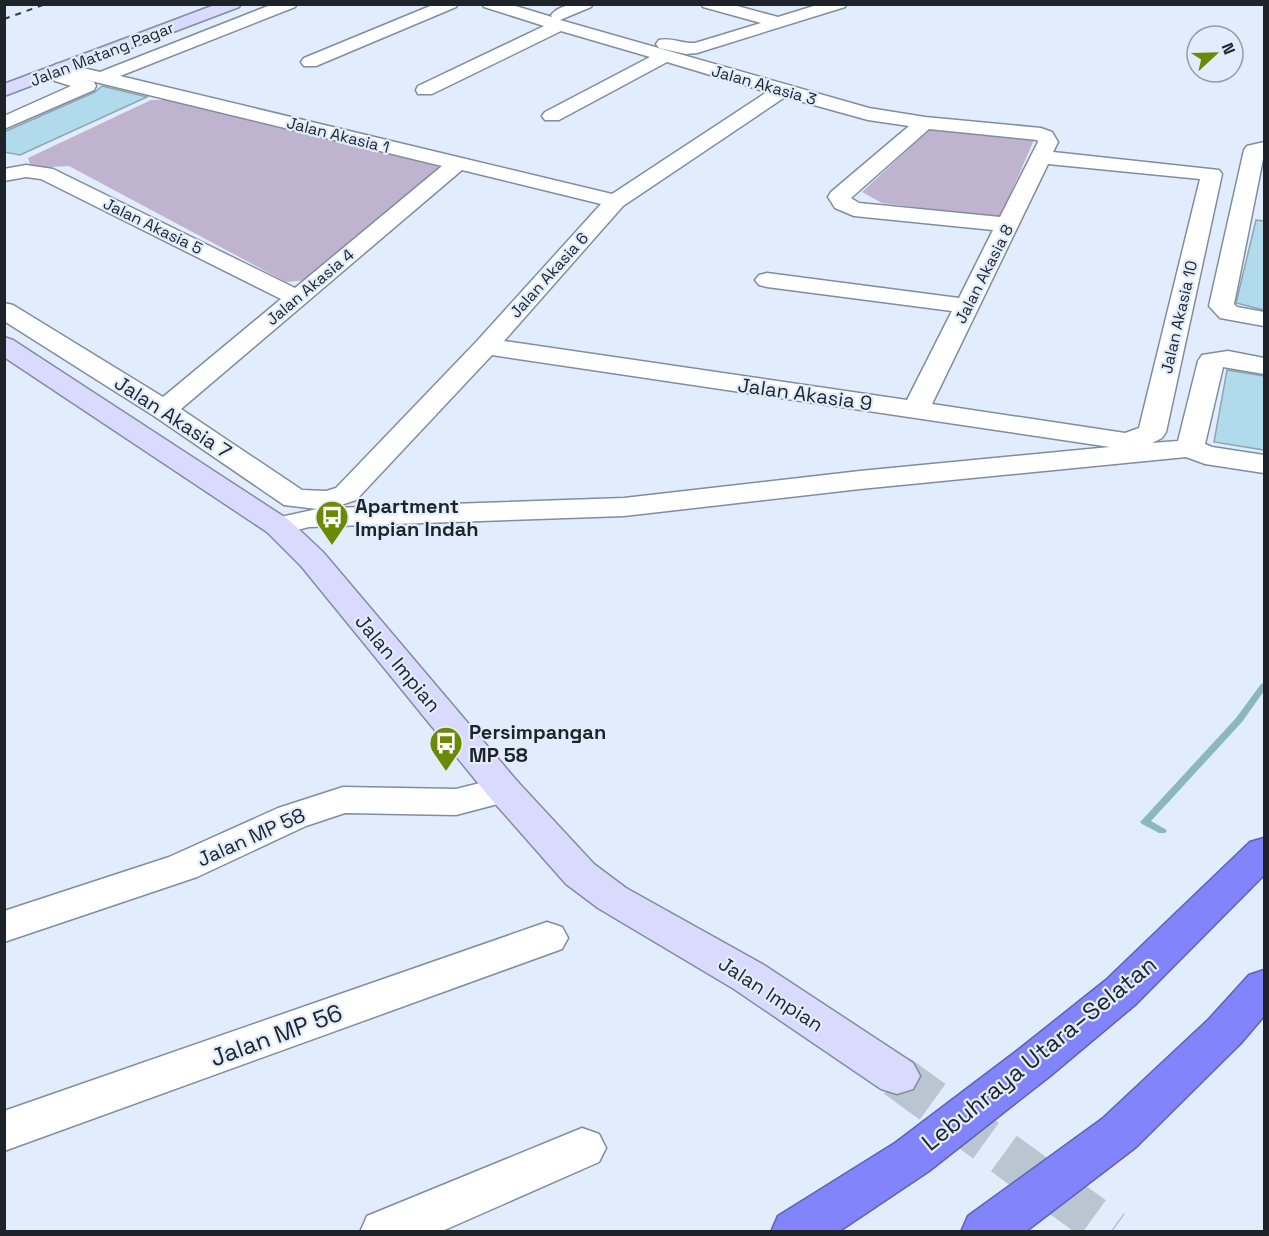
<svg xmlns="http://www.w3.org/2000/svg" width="1269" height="1236" font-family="'Space Grotesk',sans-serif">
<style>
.green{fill:#c0b3cf}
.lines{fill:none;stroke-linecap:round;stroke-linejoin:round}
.stream{fill:#8ab8bc;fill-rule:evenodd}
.building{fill:#b2daed;stroke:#8ea5af;stroke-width:1.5}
.secondary-tunnel{stroke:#bac5d2;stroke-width:44;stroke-dasharray:44 22;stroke-linecap:butt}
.street-casing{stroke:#808d9e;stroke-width:3}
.secondary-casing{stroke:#808d9e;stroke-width:3}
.highway-casing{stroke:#5f62b2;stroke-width:3}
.street{fill:#fff;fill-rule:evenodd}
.secondary{fill:#dadafe;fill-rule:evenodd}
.highway{fill:#8284fb;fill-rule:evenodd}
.rail{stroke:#363c44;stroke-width:2;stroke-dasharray:6 6;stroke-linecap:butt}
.labels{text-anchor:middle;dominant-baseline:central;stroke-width:4.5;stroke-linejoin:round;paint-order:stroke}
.far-street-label{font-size:16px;fill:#1e232a;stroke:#e1edfc}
.street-label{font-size:20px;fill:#1e232a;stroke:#e1edfc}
.poi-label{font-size:20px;font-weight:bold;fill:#1e232a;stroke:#e1edfc;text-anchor:start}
.near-street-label{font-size:24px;fill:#1e232a;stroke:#e1edfc}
</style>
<rect width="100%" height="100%" fill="#e1edfc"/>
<g class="green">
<polygon points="151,100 171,100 437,162 438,170 308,280 286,282 69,166 31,168 28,158"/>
<polygon points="931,128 1034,140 1000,218 882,203 862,192"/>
</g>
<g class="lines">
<polygon class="stream" points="1264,683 1264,691 1242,722 1151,821 1165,829 1167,831 1165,833 1159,833 1142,824 1140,822 1142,820 1236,718 1261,684"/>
</g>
<g class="building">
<polygon points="102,86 147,97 20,155 4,152 4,132 95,92"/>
<polygon points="1256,220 1264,221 1264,310 1236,303"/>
<polygon points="1227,370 1264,376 1264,450 1214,442"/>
</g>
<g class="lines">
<polyline class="secondary-tunnel" points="897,1076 1112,1232"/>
<defs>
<g id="street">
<path d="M 273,4 L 297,4 L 295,7 L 120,76 L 612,194 L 767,92 L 667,62 L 559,120 L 545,120 L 542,116 L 545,112 L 650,57 L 561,31 L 432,94 L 418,94 L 416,90 L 418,86 L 544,26 L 484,7 L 482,4 L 509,4 L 552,17 L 551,15 C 561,3 578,4 593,4 L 591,7 L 560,20 L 869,108 L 925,117 L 1041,128 L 1052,132 L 1058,142 L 1053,152 L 1219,170 L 1222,174 L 1166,432 L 1162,438 L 1152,443 L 1178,441 L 1198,361 L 1202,355 L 1228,351 L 1264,358 L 1264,374 L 1223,367 L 1205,444 L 1212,447 L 1264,455 L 1264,473 L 1205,464 L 1186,457 L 860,489 L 624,516 L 309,527 L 278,535 L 267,532 L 263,526 L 267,520 L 317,509 L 284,505 L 154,416 L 4,321 L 4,303 L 13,305 L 163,397 L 281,299 L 41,179 L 26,177 L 4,181 L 4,169 L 26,165 L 53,169 L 295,288 L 442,166 L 83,79 L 94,82 L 96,86 L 94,90 L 4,129 L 4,116 L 71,86 L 55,81 L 52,77 L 58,72 L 53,68 L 56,64 L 62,63 L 100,72 ZM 785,97 L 868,120 L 909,126 L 831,192 L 828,197 L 835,208 L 854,216 L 993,230 L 959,298 L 767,273 L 759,275 L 755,280 L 759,285 L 767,287 L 952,311 L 907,400 L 504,341 L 623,206 ZM 929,129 L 1037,140 L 1038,142 L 1000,217 L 859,203 L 851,198 ZM 1048,164 L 1200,179 L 1139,428 L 1125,433 L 932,404 ZM 462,170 L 601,204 L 477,341 L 336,488 L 326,491 L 302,490 L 181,409 ZM 492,355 L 1110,447 L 860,471 L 624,498 L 332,508 L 356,500 Z"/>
<polygon points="435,4 458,4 456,7 316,66 304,66 301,62 304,58"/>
<path d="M 701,4 L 730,4 L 778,17 L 820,4 L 847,4 L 845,7 L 697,53 L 686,54 L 659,48 L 656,44 L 659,40 C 671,37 683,44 695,43 L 761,23 L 703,7 Z"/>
<polygon points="1264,142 1264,154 1234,304 1237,307 1264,312 1264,326 1220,318 1209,306 1244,150 1247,146"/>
<polygon points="504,777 517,781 523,790 517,799 456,815 345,813 306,826 197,877 4,942 4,911 169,857 278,808 343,787 456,789"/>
<polygon points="547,922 562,927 568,938 562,949 4,1151 4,1111"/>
<polygon points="582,1128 599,1134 606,1148 599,1162 440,1232 360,1232 367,1216"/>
</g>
<g id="secondary">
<polygon points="217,4 241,4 239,7 4,96 4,84"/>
<polygon points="4,337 13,340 289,520 323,552 517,781 594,864 626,888 764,965 913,1063 920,1076 913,1089 897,1094 881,1089 734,989 598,908 566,884 491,799 301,566 267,532 4,357"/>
</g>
<g id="highway">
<polygon points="1264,838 1264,875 1136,1004 1050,1076 929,1171 838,1232 771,1232 778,1216 895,1143 1018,1050 1106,980 1250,842"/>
<polygon points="1264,970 1264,1016 1241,1043 1136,1147 1025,1232 961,1232 968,1216 1102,1119 1209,1019 1249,975"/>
</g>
</defs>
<use href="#street" class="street-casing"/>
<use href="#secondary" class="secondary-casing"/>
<use href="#highway" class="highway-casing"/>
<use href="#street" class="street"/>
<use href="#secondary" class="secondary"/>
<use href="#highway" class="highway"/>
<polyline class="rail" points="4,19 46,4"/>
</g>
<defs>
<symbol id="bus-pin" viewBox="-11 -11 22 30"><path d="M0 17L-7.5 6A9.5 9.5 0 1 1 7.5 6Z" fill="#6b8902" stroke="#e1edfc"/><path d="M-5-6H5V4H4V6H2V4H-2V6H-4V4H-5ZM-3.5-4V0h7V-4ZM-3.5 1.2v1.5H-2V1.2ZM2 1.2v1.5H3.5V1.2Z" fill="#fff"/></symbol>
</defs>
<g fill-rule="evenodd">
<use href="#bus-pin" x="313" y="498" width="38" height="52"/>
<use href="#bus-pin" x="427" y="724" width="38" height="52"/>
</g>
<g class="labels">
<g class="far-street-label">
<text transform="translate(102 54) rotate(-21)">Jalan Matang Pagar</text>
<text transform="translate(764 85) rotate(16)">Jalan Akasia 3</text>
<text transform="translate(338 135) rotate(14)">Jalan Akasia 1</text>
<text transform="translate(153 226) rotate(26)">Jalan Akasia 5</text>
<text transform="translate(984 274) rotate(-63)">Jalan Akasia 8</text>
<text transform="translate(549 275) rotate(-48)">Jalan Akasia 6</text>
<text transform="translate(310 287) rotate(-40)">Jalan Akasia 4</text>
<text transform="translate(1179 317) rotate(-77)">Jalan Akasia 10</text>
</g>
<g class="street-label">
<text transform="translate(805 394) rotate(8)">Jalan Akasia 9</text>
<text transform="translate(173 417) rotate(33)">Jalan Akasia 7</text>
<text transform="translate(398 663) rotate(50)">Jalan Impian</text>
<text transform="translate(251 837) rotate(-24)">Jalan MP 58</text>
<text transform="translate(771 994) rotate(33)">Jalan Impian</text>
</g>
<g class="poi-label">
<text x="355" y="506">Apartment<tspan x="355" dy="23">Impian Indah</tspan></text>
<text x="469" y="732">Persimpangan<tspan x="469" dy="23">MP 58</tspan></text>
</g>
<g class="near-street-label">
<text transform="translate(276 1035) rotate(-20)">Jalan MP 56</text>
<text transform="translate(1039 1053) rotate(-39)">Lebuhraya Utara–Selatan</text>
</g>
</g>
<rect width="1269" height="1236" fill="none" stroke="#1e232a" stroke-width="12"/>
<g transform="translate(1215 54) rotate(68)"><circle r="28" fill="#e1edfc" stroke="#939ca8" stroke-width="1.5"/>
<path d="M0-4.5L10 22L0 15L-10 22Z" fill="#6b8902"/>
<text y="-9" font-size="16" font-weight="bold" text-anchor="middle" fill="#1e232a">N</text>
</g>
</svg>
